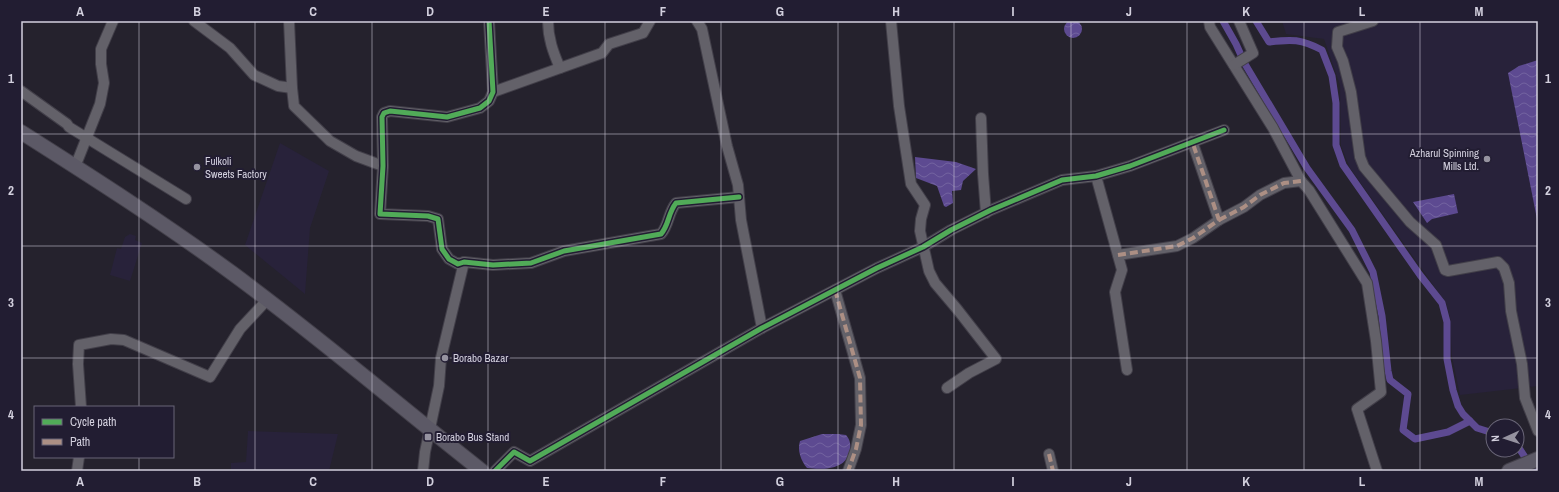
<svg xmlns="http://www.w3.org/2000/svg" width="1559" height="492" font-family="'Archivo Narrow',sans-serif">
<style>
.built{fill:#28223a}
.water{fill:url(#water-waves)}
.lines{fill:none;stroke-linecap:round;stroke-linejoin:round}
.canal{stroke:#5d4a91;stroke-width:7}
.minor-casing{stroke:#423f49;stroke-width:12}
.highway-casing{stroke:#423f49;stroke-width:16}
.minor{stroke:#636169;stroke-width:10}
.highway{stroke:#5c5966;stroke-width:14}
.quiet{stroke:#ac8f84;stroke-width:4;stroke-dasharray:8 4;stroke-linecap:butt}
.cycleway-casing{stroke:#221d32;stroke-width:8}
.cycleway{stroke:#51ab58;stroke-width:5}
.grid{fill:none;stroke:#d3d0de;stroke-width:1;stroke-opacity:0.55}
.poi-dot{fill:#9693a0;stroke:#221d32;stroke-width:1.5}
.labels{text-anchor:middle;dominant-baseline:central;stroke-width:4;stroke-linejoin:round;paint-order:stroke}
.poi-label{font-size:11px;fill:#d3d0de;stroke:#221d32;text-anchor:start}
.neatline{fill:none;stroke:#d3d0de;stroke-width:1.5}
.grid-label{font-size:13px;text-anchor:middle;font-weight:bold;fill:#d3d0de}
</style>
<defs>
<pattern id="water-waves" width="16" height="10" patternUnits="userSpaceOnUse"><rect width="16" height="10" fill="#5d4a91"/><path d="M0 5q4-4 8 0t8 0" fill="none" stroke="#7363a0"/></pattern>
</defs>
<rect width="100%" height="100%" fill="#25222d"/>
<g class="built">
<polygon points="1282,21 1538,21 1538,386 1460,395 1452,357 1450,317 1446,303 1350,168 1341,146 1340,85 1324,39 1286,34"/>
<polygon points="280,143 329,171 310,228 305,294 245,245"/>
<polygon points="130,234 136,236 135,240 142,243 130,281 110,275 117,248 121,249 125,237"/>
<polygon points="248,431 338,434 329,471 231,471 231,463 246,462"/>
</g>
<g class="water">
<circle cx="1073" cy="29" r="9"/>
<polygon points="1538,60 1538,224 1508,73 1519,66"/>
<polygon points="915,157 956,162 976,169 963,181 961,190 952,191 953,203 946,207 944,206 937,186 916,178"/>
<polygon points="1454,194 1458,213 1432,219 1427,223 1413,202"/>
<path d="M 822,434 L 838,434 L 846,435 C 850,440 851,444 850,450 C 847,470 823,470 807,468 C 801,461 797,450 800,441 Z"/>
</g>
<g class="lines">
<g class="canal">
<polyline points="1223,21 1236,44 1245,64 1307,168 1352,230 1373,272 1382,316 1388,371 1390,380 1408,394 1403,430 1415,439 1448,432 1470,421"/>
<path d="M 1256,21 L 1269,42 C 1292,39 1301,39 1322,50 L 1332,76 L 1336,103 L 1336,145 L 1343,165 L 1420,275 L 1442,303 L 1447,322 L 1447,359 L 1453,390 L 1458,406 L 1463,414 L 1477,428 L 1493,433"/>
<polyline points="1517,445 1534,471"/>
</g>
<defs>
<g id="minor">
<polyline points="194,21 230,48 254,75 278,86 292,88"/>
<polyline points="289,21 292,88 294,106 330,141 356,156 383,166"/>
<path d="M 489,21 L 493,92 L 489,101 L 480,108 L 447,117 L 390,111 L 384,113 L 382,117 L 383,166 L 380,214 L 428,216 L 438,219 L 442,249 L 449,259 L 458,264 L 464,262 L 493,265 L 531,263 L 564,251 L 661,234 C 669,225 668,213 676,203 L 739,197"/>
<path d="M 548,21 C 548,38 553,52 560,68"/>
<polyline points="697,21 702,29 727,146 738,185 741,220 762,328"/>
<polyline points="891,21 899,106 911,184 925,205 921,219 920,231 929,271 935,283 957,309 996,359 969,373 947,388"/>
<polyline points="1209,21 1210,27 1273,128 1301,181 1309,190 1367,283 1376,341 1381,392 1357,409 1377,471"/>
<polyline points="1373,21 1338,32 1337,47 1343,61 1351,92 1360,157 1364,167 1410,222 1436,245 1445,270 1448,271 1498,262 1504,268 1509,283 1511,311 1522,364 1525,398 1538,431"/>
<polyline points="1234,65 1253,53 1239,21"/>
<polyline points="21,91 67,124 69,127 186,199"/>
<polyline points="493,92 602,53 609,44 643,33 650,21"/>
<polyline points="981,118 983,174 986,213"/>
<polyline points="75,167 100,104 104,83 101,64 101,49 113,21"/>
<polyline points="1096,176 1122,270 1115,292 1127,370"/>
<polyline points="1219,220 1244,207 1260,195 1284,183 1301,181"/>
<polyline points="1118,255 1177,246 1193,238 1219,220 1192,141"/>
<polyline points="835,290 860,378 861,425 856,449 848,471"/>
<polyline points="81,407 78,364 79,345 111,339 124,340 210,377 240,329 267,300"/>
<polyline points="1049,454 1053,471"/>
<polyline points="77,471 79,457"/>
<polyline points="423,471 425,452 439,386 441,358 464,262"/>
<polyline points="495,471 514,452 530,461 762,328 877,268 923,247 951,230 991,210 1062,180 1096,176 1130,166 1224,130"/>
</g>
<g id="highway">
<path d="M 21,132 C 92,177 164,223 232,273 C 318,336 398,405 482,471"/>
<polyline points="1509,471 1538,459"/>
</g>
</defs>
<use href="#minor" class="minor-casing"/>
<use href="#highway" class="highway-casing"/>
<use href="#minor" class="minor"/>
<use href="#highway" class="highway"/>
<g class="quiet">
<polyline points="1219,220 1244,207 1260,195 1284,183 1301,181"/>
<polyline points="1118,255 1177,246 1193,238 1219,220 1192,141"/>
<polyline points="835,290 860,378 861,425 856,449 848,471"/>
<polyline points="1049,454 1053,471"/>
</g>
<defs>
<g id="cycleway">
<path d="M 489,21 L 493,92 L 489,101 L 480,108 L 447,117 L 390,111 L 384,113 L 382,117 L 383,166 L 380,214 L 428,216 L 438,219 L 442,249 L 449,259 L 458,264 L 464,262 L 493,265 L 531,263 L 564,251 L 661,234 C 669,225 668,213 676,203 L 739,197"/>
<polyline points="495,471 514,452 530,461 762,328 877,268 923,247 951,230 991,210 1062,180 1096,176 1130,166 1224,130"/>
</g>
</defs>
<use href="#cycleway" class="cycleway-casing"/>
<use href="#cycleway" class="cycleway"/>
</g>
<path class="grid" d="M 139,21 L 139,407M 255,21 L 255,471M 372,21 L 372,471M 488,21 L 488,471M 605,21 L 605,471M 721,21 L 721,471M 838,21 L 838,471M 954,21 L 954,471M 1071,21 L 1071,471M 1187,21 L 1187,471M 1304,21 L 1304,471M 1420,21 L 1420,471M 21,134 L 1538,134M 21,246 L 1538,246M 21,358 L 1538,358M 139,457 L 139,471"/>
<g class="poi-dot">
<circle cx="1487" cy="159" r="4"/>
<circle cx="197" cy="167" r="4"/>
<circle cx="445" cy="358" r="4"/>
<rect x="424" y="433" width="8" height="8" rx="2"/>
</g>
<g class="labels">
<g class="poi-label">
<text x="1479" y="153" text-anchor="end">Azharul Spinning<tspan x="1479" dy="13">Mills Ltd.</tspan></text>
<text x="205" y="161">Fulkoli<tspan x="205" dy="13">Sweets Factory</tspan></text>
<text x="453" y="358">Borabo Bazar</text>
<text x="436" y="437">Borabo Bus Stand</text>
</g>
</g>
<rect width="1559" height="492" fill="none" stroke="#221d32" stroke-width="44"/>
<rect x="34" y="406" width="140" height="52" fill="#221d32" stroke="#696577"/>
<rect x="42" y="419" width="20" height="6" fill="#51ab58" stroke="#696577"/>
<text x="70" y="426" font-size="12" fill="#d3d0de">Cycle path</text>
<rect x="42" y="439" width="20" height="6" fill="#ac8f84" stroke="#696577"/>
<text x="70" y="446" font-size="12" fill="#d3d0de">Path</text>
<g transform="translate(1505 438) rotate(267)"><circle r="19" fill="#221d32" stroke="#696577"/>
<path d="M0-3L7 15L0 10L-7 15Z" fill="#9693a0"/>
<text y="-6" font-size="11" font-weight="bold" text-anchor="middle" fill="#d3d0de">N</text>
</g>
<rect x="22" y="22" width="1515" height="448" class="neatline"/>
<g class="grid-label">
<text x="80" y="16">A</text>
<text x="197" y="16">B</text>
<text x="313" y="16">C</text>
<text x="430" y="16">D</text>
<text x="546" y="16">E</text>
<text x="663" y="16">F</text>
<text x="780" y="16">G</text>
<text x="896" y="16">H</text>
<text x="1013" y="16">I</text>
<text x="1129" y="16">J</text>
<text x="1246" y="16">K</text>
<text x="1362" y="16">L</text>
<text x="1479" y="16">M</text>
<text x="11" y="83">1</text>
<text x="1548" y="83">1</text>
<text x="11" y="195">2</text>
<text x="1548" y="195">2</text>
<text x="11" y="307">3</text>
<text x="1548" y="307">3</text>
<text x="11" y="419">4</text>
<text x="1548" y="419">4</text>
<text x="80" y="486">A</text>
<text x="197" y="486">B</text>
<text x="313" y="486">C</text>
<text x="430" y="486">D</text>
<text x="546" y="486">E</text>
<text x="663" y="486">F</text>
<text x="780" y="486">G</text>
<text x="896" y="486">H</text>
<text x="1013" y="486">I</text>
<text x="1129" y="486">J</text>
<text x="1246" y="486">K</text>
<text x="1362" y="486">L</text>
<text x="1479" y="486">M</text>
</g>
</svg>
